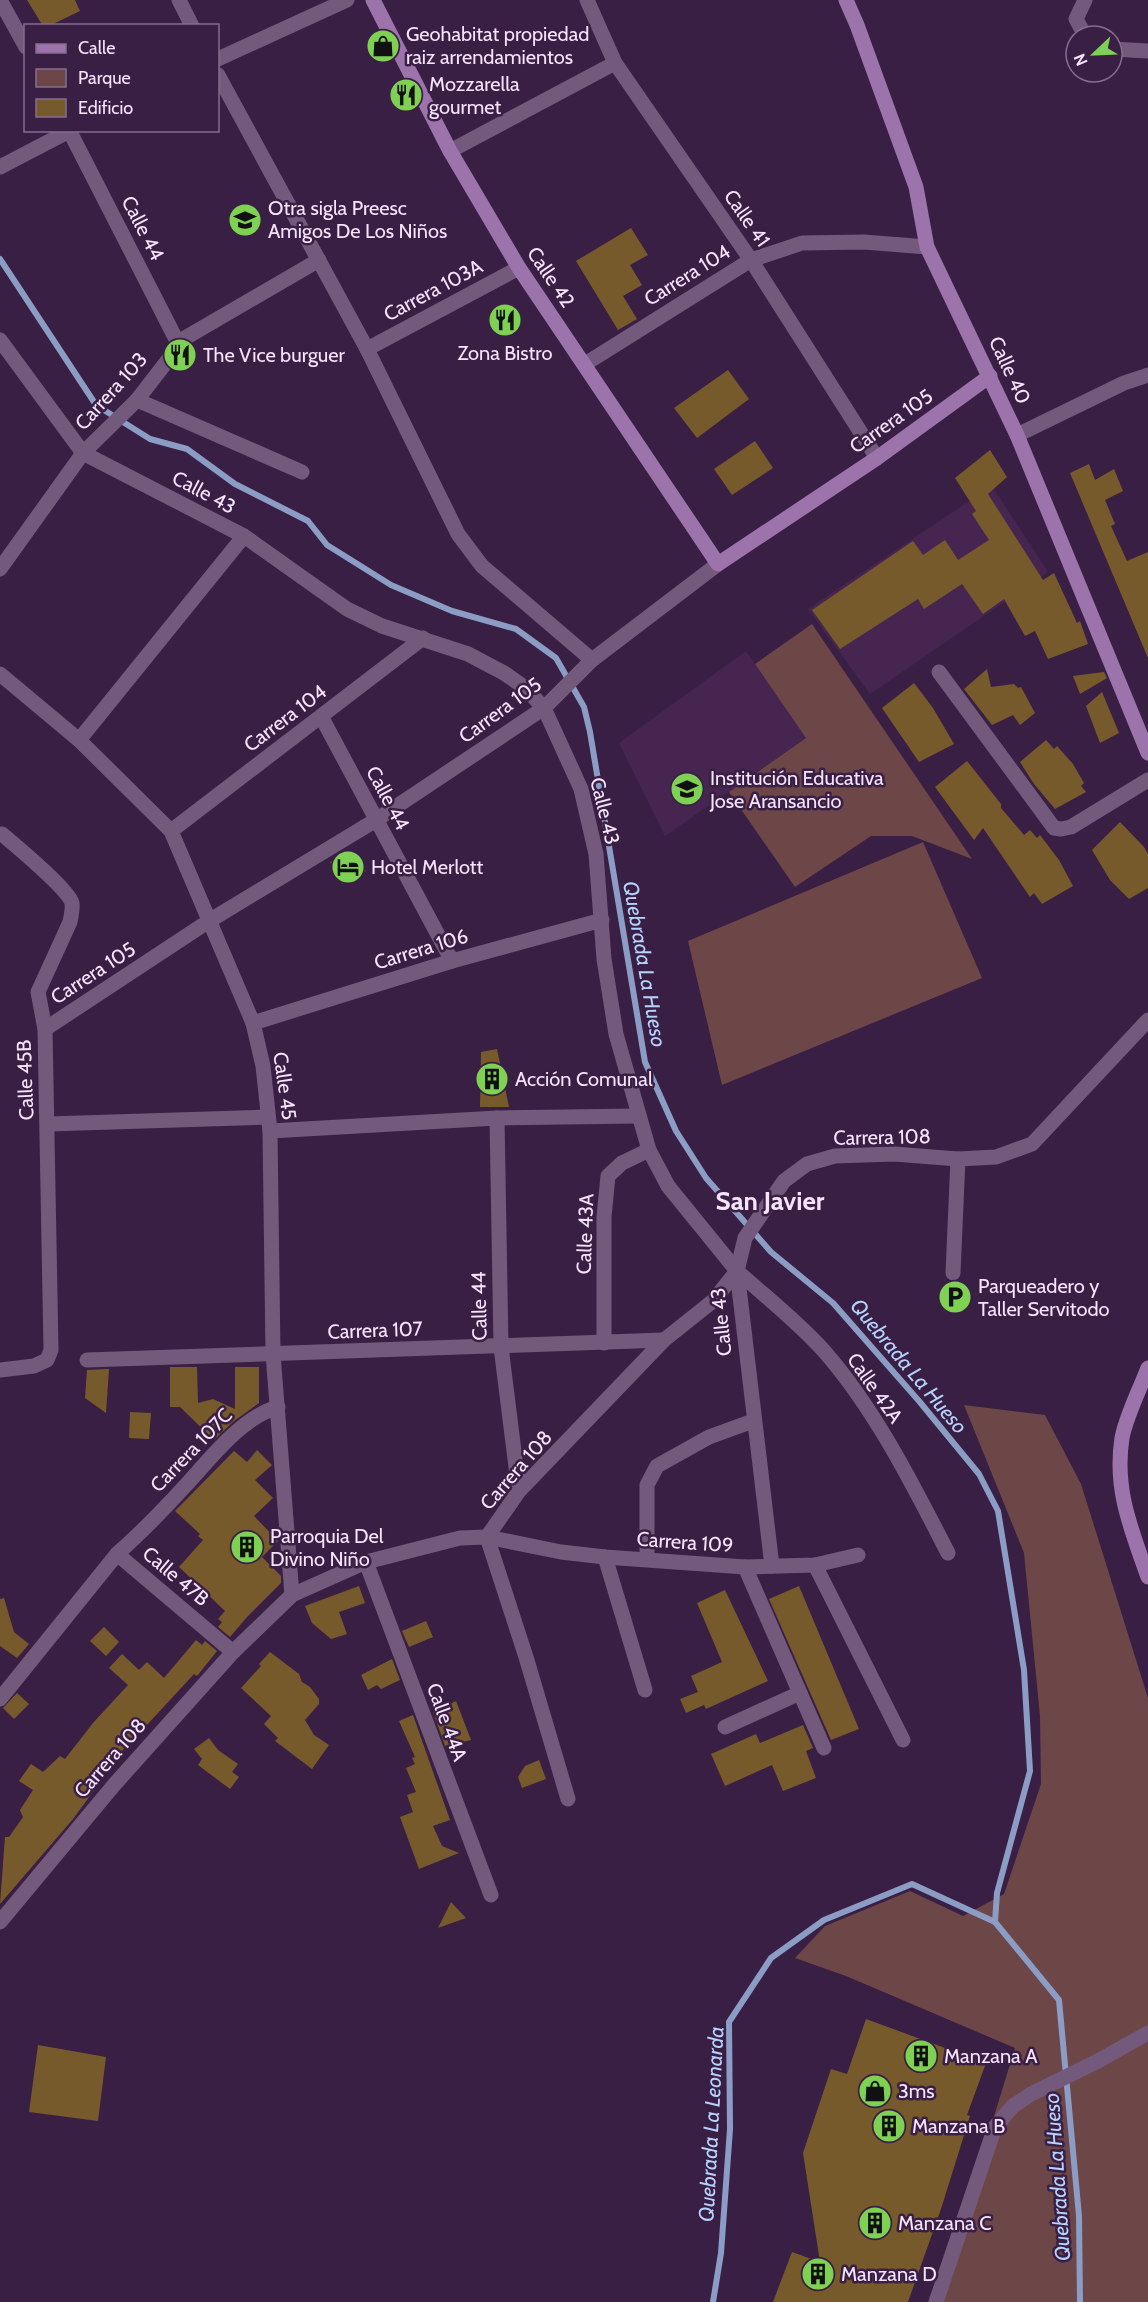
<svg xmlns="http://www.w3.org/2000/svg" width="1148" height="2302" font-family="Cabin,sans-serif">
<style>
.built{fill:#462650}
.green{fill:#6d4648}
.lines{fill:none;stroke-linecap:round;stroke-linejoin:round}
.stream{stroke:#8b9dc4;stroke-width:6}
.building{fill:#775a2c}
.street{stroke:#735a7d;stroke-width:15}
.secondary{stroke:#9c73ab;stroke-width:15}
.labels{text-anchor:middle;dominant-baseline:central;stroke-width:5;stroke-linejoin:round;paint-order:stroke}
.poi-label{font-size:20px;fill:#f5e4fc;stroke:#3a1f44;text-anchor:start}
.street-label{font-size:20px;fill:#f5e4fc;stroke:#3a1f44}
.water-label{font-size:21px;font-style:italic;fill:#b5d3fc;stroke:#3a1f44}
.district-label{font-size:26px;font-weight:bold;fill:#f5e4fc;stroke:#3a1f44}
</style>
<rect width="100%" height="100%" fill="#3a1f44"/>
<g class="built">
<polygon points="992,486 1048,572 870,694 808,609"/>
<polygon points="746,651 806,738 665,836 619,743"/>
</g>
<g class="green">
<polygon points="812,624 972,859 912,836 871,836 795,887 729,792 806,738 755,664"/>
<polygon points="923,842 982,978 722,1085 688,941"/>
<polygon points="964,1405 1045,1415 1081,1484 1148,1698 1148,2302 937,2302 1015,2048 846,1976 795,1958 825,1926 910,1891 963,1916 1004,1894 1041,1784 1040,1716 1024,1553"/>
</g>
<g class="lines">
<g class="stream">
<polyline points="0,259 96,405 150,439 187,449 235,484 308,521 327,545 391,585 452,611 516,629 556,658 584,707 590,732 645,1062 676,1131 706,1178 771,1252 833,1303 919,1401 979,1474 998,1511 1024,1670 1030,1771 997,1893 995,1922 1059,2000 1079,2216 1080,2302"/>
<polyline points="713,2302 721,2253 730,2129 729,2022 771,1958 824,1920 912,1884 995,1922"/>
</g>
</g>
<g class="building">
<polygon points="27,0 75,0 80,11 49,26 43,26"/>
<polygon points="631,228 648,255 630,265 642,285 623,296 637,319 618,330 576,261"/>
<polygon points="728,370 749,399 697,438 674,408"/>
<polygon points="755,441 773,468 732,495 714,469"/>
<polygon points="990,450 1007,477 988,494 1043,580 1054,573 1077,623 1080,621 1088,644 1048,659 1035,631 1025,636 1004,599 983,614 962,584 924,609 918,599 840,649 812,610 913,541 923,555 945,540 958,560 989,540 972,514 976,511 955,478"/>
<polygon points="1089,464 1095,480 1114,469 1123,491 1105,500 1115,524 1111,526 1127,561 1148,552 1148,658 1070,473"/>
<polygon points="987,669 991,687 1014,684 1018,688 1021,687 1035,713 1020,725 1013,715 992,725 964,689"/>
<polygon points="1104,672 1107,678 1080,694 1073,676"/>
<polygon points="914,683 933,708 954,744 919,762 882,708"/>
<polygon points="1102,692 1119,733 1100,743 1086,706"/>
<polygon points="1046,740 1054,749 1057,746 1073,764 1084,783 1081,786 1086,792 1055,809 1034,784 1020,762"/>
<polygon points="967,761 1001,804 1001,808 1024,835 1030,830 1037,838 1040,835 1059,860 1073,886 1042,904 1034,893 1030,897 983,828 974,840 935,787"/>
<polygon points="1120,822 1144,847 1148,854 1148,888 1129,899 1110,880 1092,850"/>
<polygon points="354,851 366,871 342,884 330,862"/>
<polygon points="497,1049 509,1107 480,1107 481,1052"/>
<polygon points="170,1367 197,1367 198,1403 213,1399 235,1409 235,1367 259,1367 259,1403 234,1421 214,1440 180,1407 170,1407"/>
<polygon points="107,1369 109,1369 106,1413 85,1398 87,1370"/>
<polygon points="130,1412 151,1413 149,1439 129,1438"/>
<polygon points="257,1450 272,1465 255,1480 273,1498 254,1516 278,1541 262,1557 281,1576 281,1583 247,1617 230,1637 218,1627 222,1622 218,1619 225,1611 179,1567 203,1540 198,1536 200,1534 175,1511 234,1451 247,1462"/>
<polygon points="359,1586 365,1603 339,1612 347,1634 331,1639 312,1623 305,1606"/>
<polygon points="799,1586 859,1729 831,1740 769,1599"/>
<polygon points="725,1590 768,1681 706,1709 704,1705 686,1713 680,1699 698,1692 691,1676 722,1662 697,1603"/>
<polygon points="4,1598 14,1632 29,1644 17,1658 0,1646 0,1599"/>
<polygon points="426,1621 433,1637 409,1647 402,1631"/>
<polygon points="104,1627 119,1642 106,1656 90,1641"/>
<polygon points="196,1640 202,1645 205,1641 217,1651 197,1676 194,1674 133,1740 132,1739 96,1783 98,1785 73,1819 0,1904 5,1837 9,1837 23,1817 20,1810 33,1790 19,1781 31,1764 43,1772 60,1756 65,1759 93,1723 128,1685 109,1668 122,1654 139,1670 147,1662 164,1678"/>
<polygon points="270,1652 299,1674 302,1682 310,1687 319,1699 319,1704 305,1720 314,1735 329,1745 312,1769 275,1741 278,1738 264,1724 271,1716 241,1688 261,1666 259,1664"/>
<polygon points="392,1659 400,1680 381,1689 377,1685 368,1690 361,1675"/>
<polygon points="17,1693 29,1704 14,1719 3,1708"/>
<polygon points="456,1701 471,1740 445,1746 433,1712"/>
<polygon points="413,1715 450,1820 433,1826 442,1846 459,1853 419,1869 400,1817 413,1812 407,1795 416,1792 406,1768 415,1764 412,1758 415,1757 399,1721"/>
<polygon points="803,1725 813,1748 806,1751 816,1778 783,1791 772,1765 725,1786 711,1754 756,1734 760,1743"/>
<polygon points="209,1738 218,1750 238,1764 232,1772 239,1777 230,1789 198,1765 202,1759 194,1749"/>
<polygon points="539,1760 546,1779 522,1788 518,1777 525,1766"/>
<polygon points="451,1902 466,1918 438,1928"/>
<polygon points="866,2019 986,2063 967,2115 970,2116 941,2209 908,2302 773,2302 792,2252 820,2262 803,2153 831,2069 847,2074"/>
<polygon points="38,2045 106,2057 98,2121 29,2112"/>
</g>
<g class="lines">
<g class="street">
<polyline points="0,0 26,47"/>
<polyline points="179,0 192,26"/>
<polyline points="587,0 615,63 751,260 877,458"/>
<polyline points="1085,0 1076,19 1082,30 1089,36"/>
<polyline points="1112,49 1148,51"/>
<polyline points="218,59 347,0"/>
<polyline points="218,75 367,349 458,534 482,566 592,660"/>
<polyline points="69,130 179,345"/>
<polyline points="450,151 615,63"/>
<polyline points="0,167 71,130"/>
<polyline points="0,340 83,453 244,536 347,609 382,626 468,654 504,673 524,687 544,708 581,789 596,854 604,959 616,1034 649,1150 668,1186 737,1271 772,1566"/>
<polyline points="367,349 519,268"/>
<polyline points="585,364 751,260 802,243 864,242 927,247"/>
<polyline points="137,400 302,472"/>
<polyline points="1017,435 1124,383 1148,375"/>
<polyline points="0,569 83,453 137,400 185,338 319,260"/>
<polyline points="939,672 1054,828 1061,829 1071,827 1148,780"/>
<polyline points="0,674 79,740 171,831 253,1023 263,1066 270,1131 273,1354 292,1595"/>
<polyline points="322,718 452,961"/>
<polyline points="79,740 244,536"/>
<polyline points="171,831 423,638"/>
<path d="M 0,834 L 2,834 C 16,846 68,889 72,903 C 73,909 71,916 70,922 L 38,992 L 45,1029 L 51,1350 L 47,1360 L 34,1366 L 0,1370"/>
<polyline points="253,1023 452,961 602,920"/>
<polyline points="45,1029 209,921 376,820 544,708 592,660 718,564"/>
<polyline points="497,1118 501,1347 519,1491"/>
<polyline points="48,1124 268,1117"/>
<polyline points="270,1131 497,1118 639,1116"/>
<path d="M 737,1271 C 766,1297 798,1322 824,1351 C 875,1409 913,1485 948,1553"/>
<polyline points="953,1273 958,1159"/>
<polyline points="604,1343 604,1217 608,1176 622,1163 649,1150"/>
<polyline points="87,1360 664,1340"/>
<polyline points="605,1557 645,1690"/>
<polyline points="647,1559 647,1485 657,1466 709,1437 753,1421"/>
<polyline points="366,1562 491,1895"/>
<polyline points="815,1565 903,1740"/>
<polyline points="745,1567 824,1748"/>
<path d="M 233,1652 L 117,1554 C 142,1532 164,1509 186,1485 C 211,1458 242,1417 278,1407"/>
<polyline points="0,1699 117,1554"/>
<polyline points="725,1727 800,1693"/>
<polyline points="568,1799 526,1657 487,1537 519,1491 664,1340 713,1301 737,1271 745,1238 784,1181 807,1164 835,1156 894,1154 958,1159 996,1157 1032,1144 1148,1020"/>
<polyline points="0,1922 114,1785 233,1652 292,1595 366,1562 460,1538 487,1537 561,1552 605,1557 745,1567 815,1565 858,1555"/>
<polyline points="936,2302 995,2127 1013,2106 1031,2094 1098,2061 1148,2033"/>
</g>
<g class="secondary">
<polyline points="373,0 450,151 519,268 718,564 877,458 990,376"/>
<polyline points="846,0 857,25 916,187 927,247 1017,435 1148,753"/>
<path d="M 1148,1368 C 1140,1389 1126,1416 1122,1438 C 1114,1489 1131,1529 1148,1577"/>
</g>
</g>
<defs>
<symbol id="shop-disc" viewBox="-11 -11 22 22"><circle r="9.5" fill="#7ed153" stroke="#3a1f44"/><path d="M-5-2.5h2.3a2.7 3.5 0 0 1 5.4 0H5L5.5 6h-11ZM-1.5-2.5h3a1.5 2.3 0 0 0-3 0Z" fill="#111"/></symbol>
<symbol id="restaurant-disc" viewBox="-11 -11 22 22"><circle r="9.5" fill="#7ed153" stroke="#3a1f44"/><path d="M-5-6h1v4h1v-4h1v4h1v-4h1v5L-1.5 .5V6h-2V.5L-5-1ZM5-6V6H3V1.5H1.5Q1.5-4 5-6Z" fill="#111"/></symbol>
<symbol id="school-disc" viewBox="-11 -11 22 22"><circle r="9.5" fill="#7ed153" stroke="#3a1f44"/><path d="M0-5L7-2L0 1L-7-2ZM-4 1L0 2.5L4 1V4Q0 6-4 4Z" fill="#111"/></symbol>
<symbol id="hotel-disc" viewBox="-11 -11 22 22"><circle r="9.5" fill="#7ed153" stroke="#3a1f44"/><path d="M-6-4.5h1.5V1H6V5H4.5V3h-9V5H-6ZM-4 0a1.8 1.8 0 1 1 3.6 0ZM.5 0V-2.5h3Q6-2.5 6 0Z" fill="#111"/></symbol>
<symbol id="building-disc" viewBox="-11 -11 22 22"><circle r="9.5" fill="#7ed153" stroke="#3a1f44"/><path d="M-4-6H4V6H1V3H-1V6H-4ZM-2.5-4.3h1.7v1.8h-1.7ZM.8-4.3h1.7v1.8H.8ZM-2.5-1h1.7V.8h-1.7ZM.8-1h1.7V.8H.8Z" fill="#111"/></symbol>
<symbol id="parking-disc" viewBox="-11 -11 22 22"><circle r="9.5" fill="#7ed153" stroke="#3a1f44"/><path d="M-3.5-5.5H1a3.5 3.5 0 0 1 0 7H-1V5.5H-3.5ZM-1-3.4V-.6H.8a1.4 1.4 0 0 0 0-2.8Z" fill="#111"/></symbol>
</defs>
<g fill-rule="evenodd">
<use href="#shop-disc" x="364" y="27" width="38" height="38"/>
<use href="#restaurant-disc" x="387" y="76" width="38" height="38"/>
<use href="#school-disc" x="226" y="201" width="38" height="38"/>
<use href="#restaurant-disc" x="486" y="301" width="38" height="38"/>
<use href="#restaurant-disc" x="161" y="336" width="38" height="38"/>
<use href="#school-disc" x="668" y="770" width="38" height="38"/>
<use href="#hotel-disc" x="329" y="848" width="38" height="38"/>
<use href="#building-disc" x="473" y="1060" width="38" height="38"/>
<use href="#parking-disc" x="936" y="1278" width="38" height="38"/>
<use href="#building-disc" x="228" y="1528" width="38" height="38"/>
<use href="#building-disc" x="902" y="2037" width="38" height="38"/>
<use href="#shop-disc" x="856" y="2072" width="38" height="38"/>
<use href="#building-disc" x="870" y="2107" width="38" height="38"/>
<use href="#building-disc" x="856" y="2204" width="38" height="38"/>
<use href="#building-disc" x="799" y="2255" width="38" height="38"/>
</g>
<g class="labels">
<g class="poi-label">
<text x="406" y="34">Geohabitat propiedad<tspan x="406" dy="23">raiz arrendamientos</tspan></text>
<text x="429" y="84">Mozzarella<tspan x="429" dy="23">gourmet</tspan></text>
<text x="268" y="208">Otra sigla Preesc<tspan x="268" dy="23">Amigos De Los Niños</tspan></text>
<text x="505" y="353" text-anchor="middle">Zona Bistro</text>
<text x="203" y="355">The Vice burguer</text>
<text x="710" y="778">Institución Educativa<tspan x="710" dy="23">Jose Aransancio</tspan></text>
<text x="371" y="867">Hotel Merlott</text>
<text x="515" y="1079">Acción Comunal</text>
<text x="978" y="1286">Parqueadero y<tspan x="978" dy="23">Taller Servitodo</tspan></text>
<text x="270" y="1536">Parroquia Del<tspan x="270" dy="23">Divino Niño</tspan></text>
<text x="944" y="2056">Manzana A</text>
<text x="898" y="2091">3ms</text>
<text x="912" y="2126">Manzana B</text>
<text x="898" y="2223">Manzana C</text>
<text x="841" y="2274">Manzana D</text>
</g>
<g class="street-label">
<text transform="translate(747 218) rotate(55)">Calle 41</text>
<text transform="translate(143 228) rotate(63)">Calle 44</text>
<text transform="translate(687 275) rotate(-32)">Carrera 104</text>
<text transform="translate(551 277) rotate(56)">Calle 42</text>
<text transform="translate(433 290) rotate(-28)">Carrera 103A</text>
<text transform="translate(1010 370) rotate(65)">Calle 40</text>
<text transform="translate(111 391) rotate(-48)">Carrera 103</text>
<text transform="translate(891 421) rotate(-35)">Carrera 105</text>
<text transform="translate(204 492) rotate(28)">Calle 43</text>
<text transform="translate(500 710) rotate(-36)">Carrera 105</text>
<text transform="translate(285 718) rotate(-37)">Carrera 104</text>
<text transform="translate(388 798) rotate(62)">Calle 44</text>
<text transform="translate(605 811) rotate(76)">Calle 43</text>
<text transform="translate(421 949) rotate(-17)">Carrera 106</text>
<text transform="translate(93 973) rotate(-33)">Carrera 105</text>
<text transform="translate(25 1080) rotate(-92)">Calle 45B</text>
<text transform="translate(285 1086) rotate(82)">Calle 45</text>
<text transform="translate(882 1137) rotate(-1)">Carrera 108</text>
<text transform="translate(585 1234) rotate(-88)">Calle 43A</text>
<text transform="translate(479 1306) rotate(-91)">Calle 44</text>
<text transform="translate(721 1322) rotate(-96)">Calle 43</text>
<text transform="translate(375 1330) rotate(-2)">Carrera 107</text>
<text transform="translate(875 1388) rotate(55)">Calle 42A</text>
<text transform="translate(191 1450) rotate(-46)">Carrera 107C</text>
<text transform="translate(516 1470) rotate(-49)">Carrera 108</text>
<text transform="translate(685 1542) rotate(4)">Carrera 109</text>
<text transform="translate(176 1576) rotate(40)">Calle 47B</text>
<text transform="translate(447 1722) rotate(70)">Calle 44A</text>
<text transform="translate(110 1758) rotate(-49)">Carrera 108</text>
</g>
<g class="water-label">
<text transform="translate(645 964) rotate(80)">Quebrada La Hueso</text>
<text transform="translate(909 1366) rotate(50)">Quebrada La Hueso</text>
<text transform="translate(711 2124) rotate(-87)">Quebrada La Leonarda</text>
<text transform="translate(1057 2177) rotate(-94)">Quebrada La Hueso</text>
</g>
<g class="district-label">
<text x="770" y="1201">San Javier</text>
</g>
</g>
<rect x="24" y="24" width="195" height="108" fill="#3a1f44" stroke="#856e8e" stroke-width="1.5"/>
<rect x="36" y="44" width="30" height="9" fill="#9c73ab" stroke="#856e8e" stroke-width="1.5"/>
<text x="78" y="54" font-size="18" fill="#f5e4fc">Calle</text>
<rect x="36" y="69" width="30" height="18" fill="#6d4648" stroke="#856e8e" stroke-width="1.5"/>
<text x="78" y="84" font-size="18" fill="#f5e4fc">Parque</text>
<rect x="36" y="99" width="30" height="18" fill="#775a2c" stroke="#856e8e" stroke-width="1.5"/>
<text x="78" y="114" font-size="18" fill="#f5e4fc">Edificio</text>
<g transform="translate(1094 54) rotate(247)"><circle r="28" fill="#3a1f44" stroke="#856e8e" stroke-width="1.5"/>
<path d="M0-4.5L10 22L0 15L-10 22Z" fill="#7ed153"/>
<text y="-9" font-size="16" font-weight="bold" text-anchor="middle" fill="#f5e4fc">N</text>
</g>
</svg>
